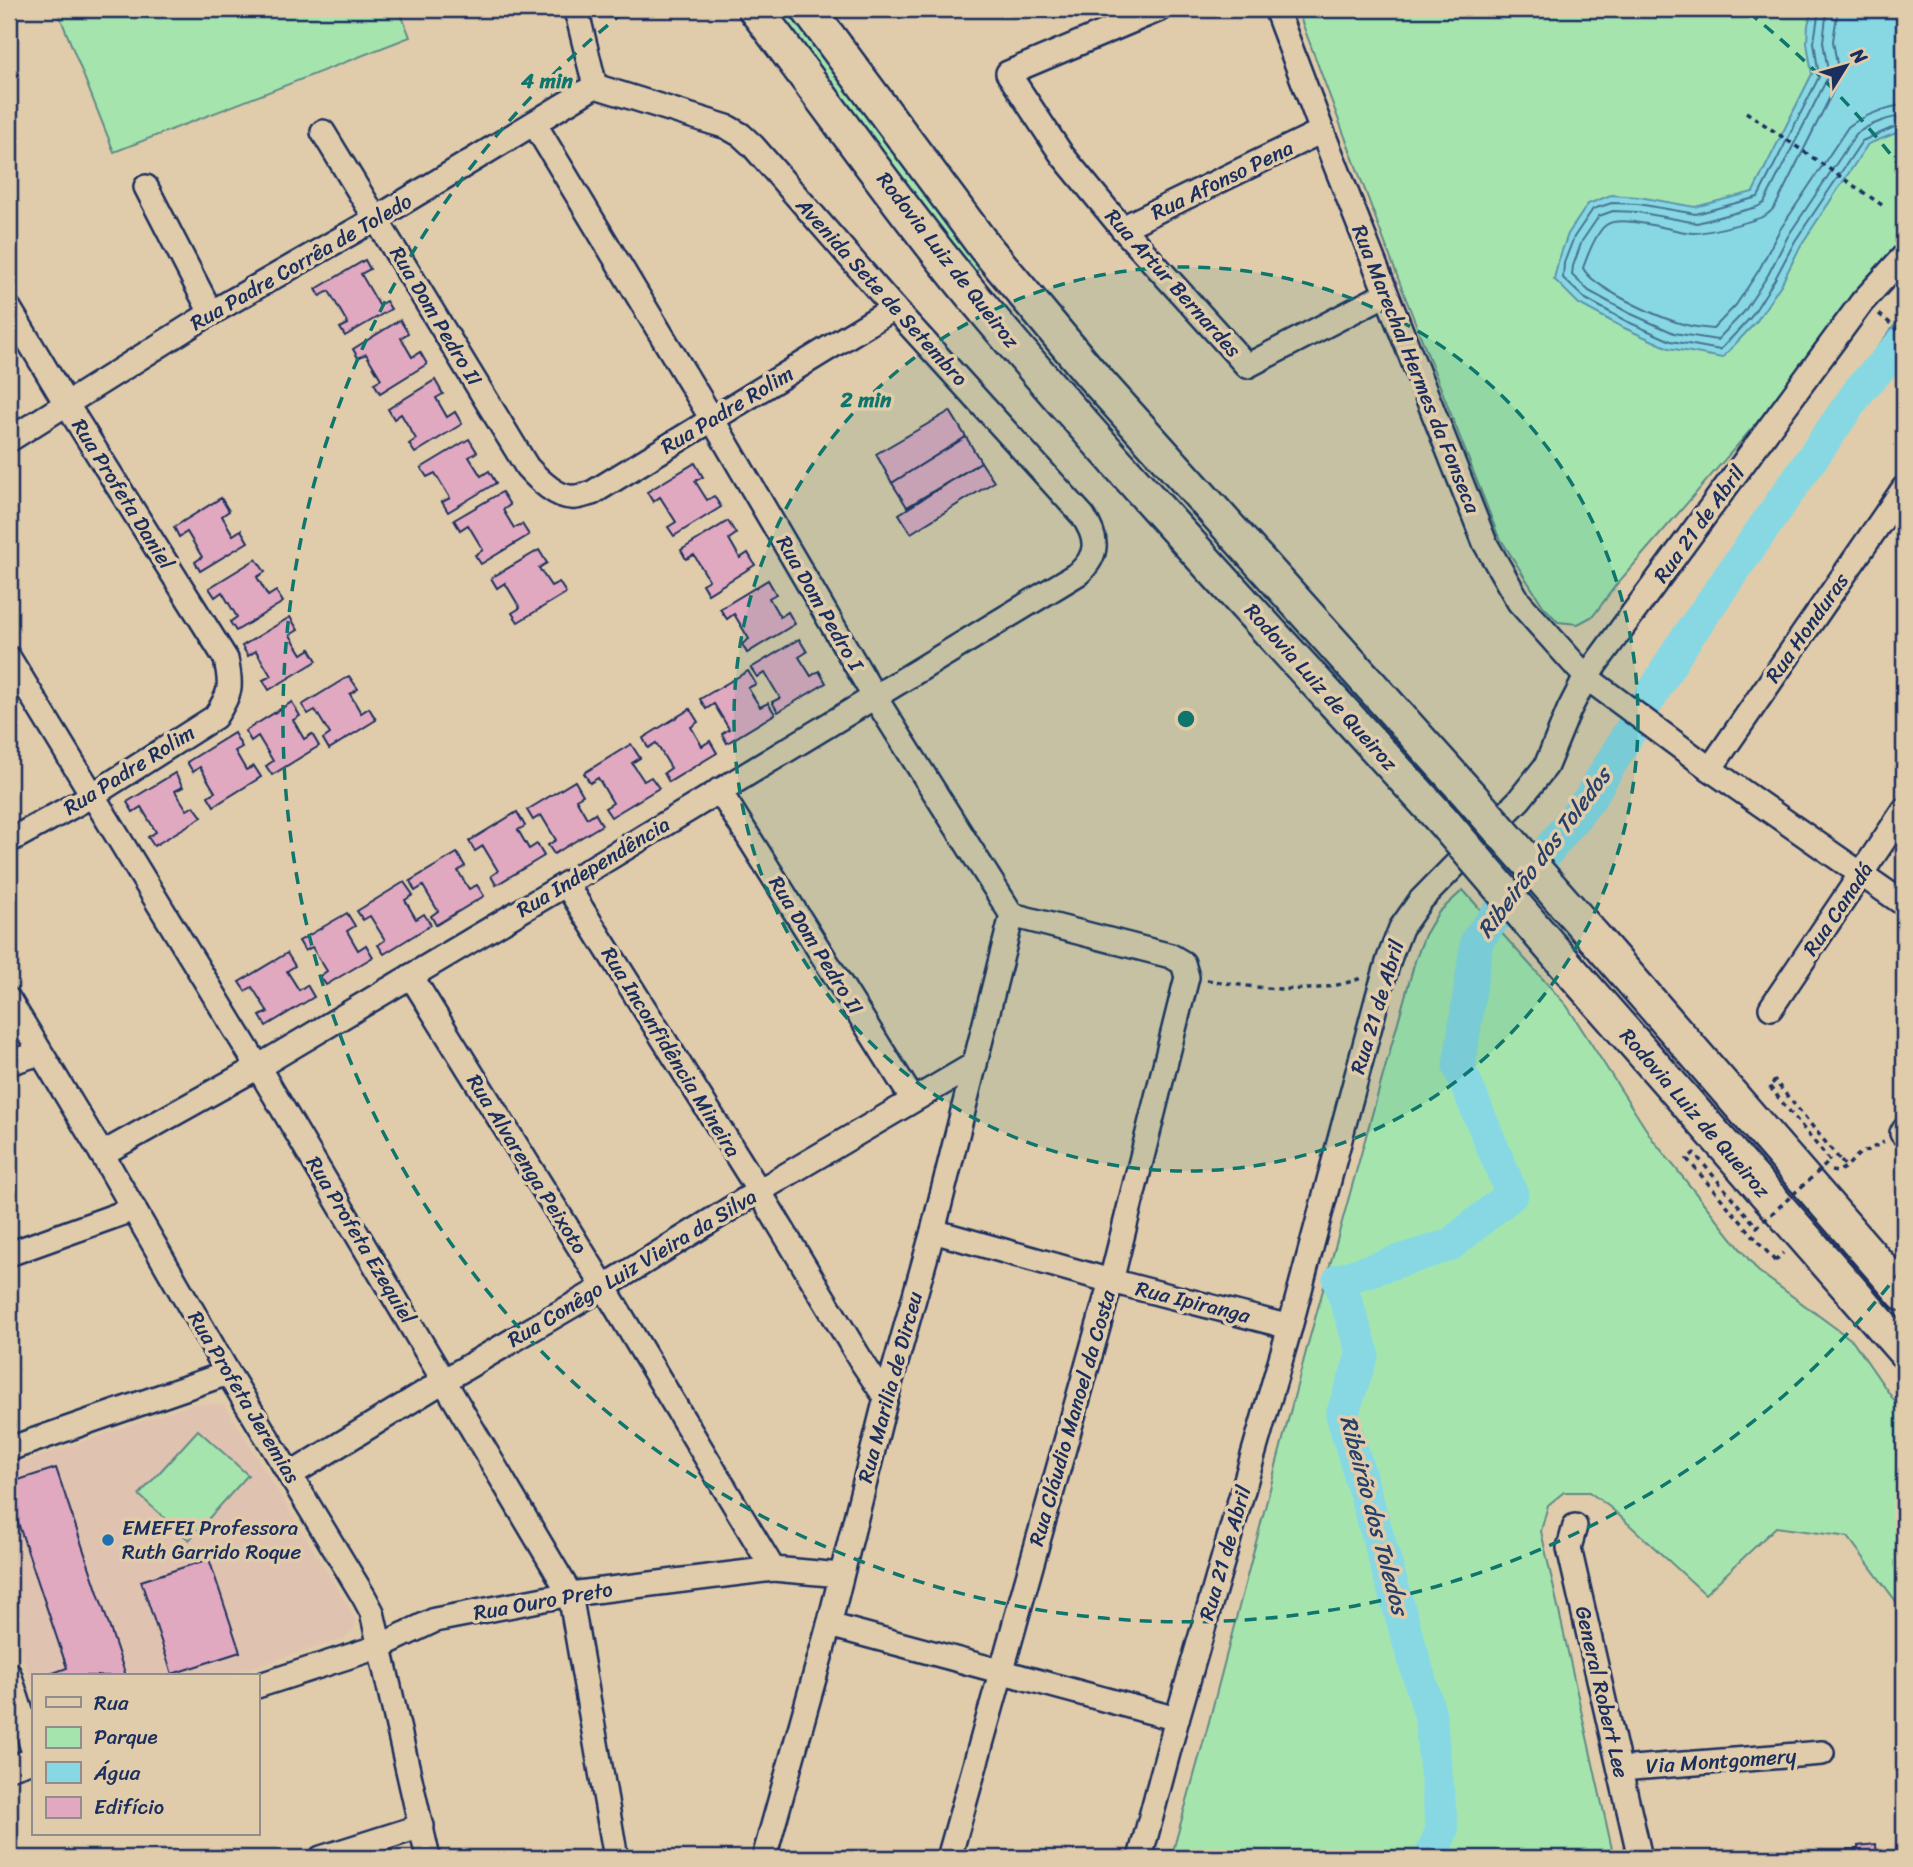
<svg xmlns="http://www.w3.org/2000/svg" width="1913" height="1867" font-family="Sriracha,sans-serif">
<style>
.built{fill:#e0c2b0}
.green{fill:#a5e5ad;stroke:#608a86;stroke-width:2}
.water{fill:#88d8e4;stroke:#5c94ae;stroke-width:2}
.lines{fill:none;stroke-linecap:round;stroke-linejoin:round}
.shore{stroke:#477394;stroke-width:2}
.river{stroke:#88d8e4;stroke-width:33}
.building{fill:#e0a9bf;stroke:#1b2f5e;stroke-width:2}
.minor-casing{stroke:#1b2f5e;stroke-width:28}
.highway-casing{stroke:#1b2f5e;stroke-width:38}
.path{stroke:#1b2f5e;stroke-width:3.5;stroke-dasharray:5 5;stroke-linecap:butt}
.minor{stroke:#e0ccaa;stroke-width:23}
.highway{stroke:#e0ccaa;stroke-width:33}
.highway-bridge-casing{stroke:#1b2f5e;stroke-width:38;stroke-linecap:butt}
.path-bridge{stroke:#1b2f5e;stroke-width:3.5;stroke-dasharray:5 5;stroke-linecap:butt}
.highway-bridge{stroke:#e0ccaa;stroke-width:33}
.ring{fill:none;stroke:#0f766e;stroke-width:3.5;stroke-dasharray:12 9}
.poi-dot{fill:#1f6fb2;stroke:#e0ccaa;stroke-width:2.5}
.labels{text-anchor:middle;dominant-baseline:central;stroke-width:7;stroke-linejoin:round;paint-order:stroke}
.street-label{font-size:21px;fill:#1b2f5e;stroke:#e0ccaa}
.poi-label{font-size:21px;fill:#1b2f5e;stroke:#e0ccaa;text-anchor:start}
.water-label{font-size:23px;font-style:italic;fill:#26406b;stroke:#e0ccaa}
.centre{fill:#0f766e;stroke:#e0ccaa;stroke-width:3.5}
.ring-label{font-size:21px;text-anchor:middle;font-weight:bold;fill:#0f766e;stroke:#e0ccaa;stroke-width:7;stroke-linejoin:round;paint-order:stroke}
</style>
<rect width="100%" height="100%" fill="#e0ccaa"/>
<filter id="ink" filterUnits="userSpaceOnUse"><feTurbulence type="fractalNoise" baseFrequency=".0143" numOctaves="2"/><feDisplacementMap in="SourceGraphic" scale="14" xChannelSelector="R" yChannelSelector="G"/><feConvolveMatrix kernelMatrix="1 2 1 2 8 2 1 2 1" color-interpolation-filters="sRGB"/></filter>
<g filter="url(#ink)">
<polygon class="built" points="192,1404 225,1405 356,1619 354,1629 343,1639 224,1676 33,1676 33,1688 9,1614 9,1467"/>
<g class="green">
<polygon points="57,9 399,9 410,37 114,152"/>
<polygon points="771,9 797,9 985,265 971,275"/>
<polygon points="1297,9 1904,9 1904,238 1856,297 1799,374 1617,584 1593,616 1578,624 1558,622 1543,606 1498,535 1401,286"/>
<polygon points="1463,890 1567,1006 1653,1140 1758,1271 1853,1341 1904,1415 1904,1612 1848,1537 1776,1527 1705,1594 1611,1508 1589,1492 1564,1492 1548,1505 1541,1531 1614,1858 1171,1858 1207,1729 1309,1340 1415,961 1425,935 1438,913"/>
<polygon points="198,1430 248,1475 189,1540 139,1495"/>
</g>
<g class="water">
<polygon points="1812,9 1904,9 1904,130 1868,144 1801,245 1782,283 1756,322 1722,358 1669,348 1622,327 1579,304 1554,279 1558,262 1568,234 1588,204 1611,195 1639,197 1695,207 1753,192 1812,74 1807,43 1808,25"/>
<polygon points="1904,313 1904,352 1861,388 1876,349"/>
</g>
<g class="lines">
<g class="shore">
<polyline points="1819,9 1814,42 1819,77 1758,197 1696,214 1638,204 1612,203 1593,209 1574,237 1564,263 1563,278 1584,298 1626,321 1671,341 1720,350 1751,317 1775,279 1795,241 1862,141 1899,125 1904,124"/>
<path d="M 1827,9 L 1823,42 L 1828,71 L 1827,79 L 1764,203 L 1757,207 L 1697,223 L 1637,212 L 1613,211 L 1599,216 L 1582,241 L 1573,266 L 1572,275 L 1589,291 L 1629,313 L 1674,333 L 1717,340 L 1744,312 L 1768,275 L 1788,236 L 1856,134 C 1868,125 1889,117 1904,116"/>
<path d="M 1838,9 L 1833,41 L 1838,70 L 1837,83 L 1777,203 C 1774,208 1771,212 1766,215 C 1756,221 1703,234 1692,233 C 1673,231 1621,214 1606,225 C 1595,233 1587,257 1583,268 C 1592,287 1654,315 1676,322 C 1687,326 1702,328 1713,329 L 1736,305 L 1759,270 L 1779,231 L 1848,127 C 1860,117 1889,106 1904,105"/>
</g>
<polyline class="river" points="1430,1858 1442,1830 1430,1714 1342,1415 1363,1353 1339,1280 1450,1245 1512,1194 1459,1067 1477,940 1590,798 1679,649 1861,388 1904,341"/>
</g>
<g class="building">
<polygon points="365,260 370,269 361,274 379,305 386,301 391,309 345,336 340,328 348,324 329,291 320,296 316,289"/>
<polygon points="400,320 408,333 401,338 412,357 420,352 427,364 380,393 374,383 381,379 366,354 358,358 353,349"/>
<polygon points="435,380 443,394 436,398 447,417 455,412 462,424 415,453 409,444 416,439 401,414 394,419 388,409"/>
<polygon points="950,411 966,437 892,483 876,454"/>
<polygon points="966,437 981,462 907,507 892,483"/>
<polygon points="469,439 477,452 469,457 481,476 489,471 496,483 448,512 442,502 450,498 435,473 427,477 421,468"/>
<polygon points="981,462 994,482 911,533 899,514"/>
<polygon points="695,463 703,477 695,481 707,500 714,496 721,507 674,536 668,527 676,522 660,497 653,502 647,492"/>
<polygon points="502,492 510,505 503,510 514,528 522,524 529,535 481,564 475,555 483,550 468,525 460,530 454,520"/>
<polygon points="221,498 229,511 222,516 233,535 241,530 248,542 200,571 195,562 202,557 187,532 179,537 174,527"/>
<polygon points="728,521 736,534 729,539 740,558 748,553 755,565 708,594 702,584 709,580 694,555 686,559 681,550"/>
<polygon points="539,550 547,563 539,568 551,586 559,582 566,593 518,622 512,613 520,608 505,583 497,588 491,578"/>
<polygon points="256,559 265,572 257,577 268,596 276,591 283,602 236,631 230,622 237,617 222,592 215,597 209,588"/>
<polygon points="768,580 776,594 769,598 780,617 788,612 795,624 747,653 742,644 749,639 734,614 727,619 720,609"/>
<polygon points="290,617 298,630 290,635 302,654 310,649 317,661 269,690 263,680 271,676 256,651 248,656 242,646"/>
<polygon points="799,639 807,652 799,657 811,676 819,671 826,683 778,712 772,702 780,698 765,673 757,677 751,668"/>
<polygon points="748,671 756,684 748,688 760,707 768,703 775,714 727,743 722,734 729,729 714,704 706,709 700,699"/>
<polygon points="349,676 358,689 350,694 361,713 369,708 376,720 329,749 323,739 330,734 315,710 308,714 302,705"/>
<polygon points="292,702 300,716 293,720 304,739 312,734 319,746 272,775 266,766 273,761 258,736 251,741 245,731"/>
<polygon points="690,709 698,722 691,727 702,746 710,741 717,753 669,782 664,773 671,768 656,743 648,748 643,738"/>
<polygon points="234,733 242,747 235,751 246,770 254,766 261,777 214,806 208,796 215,792 200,767 193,772 187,762"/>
<polygon points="631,744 640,758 632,763 644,781 651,777 659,788 611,817 605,808 613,803 598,778 590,783 584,773"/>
<polygon points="175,773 183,787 175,791 187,810 194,806 202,817 154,846 148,837 156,832 141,807 133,812 127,802"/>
<polygon points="575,781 583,795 576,799 587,818 595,813 602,825 554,854 548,845 556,840 541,815 533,820 527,810"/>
<polygon points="517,812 525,826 518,830 529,849 537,844 544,856 496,885 491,876 498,871 483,846 475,851 469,841"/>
<polygon points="457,853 465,866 458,871 469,889 477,885 484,896 436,925 431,916 438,911 423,886 415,891 410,881"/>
<polygon points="404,882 413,895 405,900 416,919 424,914 431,925 384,954 378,945 385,940 370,916 363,920 357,911"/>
<polygon points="347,913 355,926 347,931 358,950 366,945 373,957 326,985 320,976 327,971 312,947 305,951 299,941"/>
<polygon points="287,953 295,966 287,971 299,990 307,985 314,997 266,1026 260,1016 268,1012 252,987 245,991 239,982"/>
<polygon points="56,1468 126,1676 51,1676 50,1674 67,1668 9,1496 12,1482"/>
<polygon points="209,1559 240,1652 172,1674 141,1581"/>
<polygon points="1876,1844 1877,1858 1848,1858 1847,1849 1858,1849 1858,1846"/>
</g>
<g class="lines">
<defs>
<g id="minor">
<polyline points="574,9 578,17 595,86"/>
<polyline points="1160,9 1008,73 1062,155 1122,228 1247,366 1386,294"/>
<polyline points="1276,9 1322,131 1485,543 1519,602 1586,677 1710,769 1904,904"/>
<polyline points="534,123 712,419 874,696 1012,915 1171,956 1183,963 1187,977 1111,1281 949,1858"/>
<path d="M 323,132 L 527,467 C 538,479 557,499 575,497 C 580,497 587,494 592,493 L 894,308"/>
<polyline points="146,187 211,313"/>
<polyline points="1122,228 1322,131"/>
<path d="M 9,308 L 67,405 L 226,659 C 232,687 231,693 215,717 L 91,796 L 9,841"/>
<polyline points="9,440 211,313 377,218 595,86"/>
<polyline points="9,658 258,1067 570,1594 616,1858"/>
<polyline points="1710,769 1904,488"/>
<polyline points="719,790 913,1100"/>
<polyline points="566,884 759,1191 862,1362 886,1398"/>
<polyline points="411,976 604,1287 773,1569"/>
<polyline points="9,1000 102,1154 228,1373 364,1597 372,1612 428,1858"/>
<polyline points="1771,1008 1904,810"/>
<polyline points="9,1063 40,1053"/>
<polyline points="1902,1133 1904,1129"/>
<path d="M 102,1154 L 258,1067 L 566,884 L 1079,573 C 1099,554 1098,539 1083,516 L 894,308 L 753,146 L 741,135 L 727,127 L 595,86"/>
<polyline points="933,1231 1111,1281 1290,1327"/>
<polyline points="9,1254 134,1209"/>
<polyline points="9,1449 228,1373"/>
<polyline points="290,1475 445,1380 604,1287 759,1191 975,1064"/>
<polyline points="1575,1526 1569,1548 1640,1858"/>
<polyline points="829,1625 1177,1719"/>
<polyline points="9,1674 33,1749"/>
<polyline points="257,1686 378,1647 435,1620 570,1594 773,1569 841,1575"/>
<polyline points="9,1768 33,1760"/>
<polyline points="1620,1769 1822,1753"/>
<polyline points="321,1858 422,1826"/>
<polyline points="764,1858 829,1625 886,1398 933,1231 1012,915"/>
<polyline points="1140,1858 1177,1719 1290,1327 1378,996 1389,959 1401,928 1420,901 1519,800 1546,766 1569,710 1586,677 1862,302 1904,256"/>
</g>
<g id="highway">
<path d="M 755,9 C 834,112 908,220 992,319 C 1137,490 1291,654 1442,820"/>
<polyline points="808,9 984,246 1092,375 1471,797"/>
<polyline points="1594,937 1904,1294"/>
<polyline points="1567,966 1904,1351"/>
</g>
</defs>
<use href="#minor" class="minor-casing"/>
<use href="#highway" class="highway-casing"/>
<g class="path">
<polyline points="1746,112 1882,205"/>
<polyline points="1879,314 1904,335"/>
<path d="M 1207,980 C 1258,988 1311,997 1361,978"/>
<polyline points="1841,1161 1846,1167"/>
<polyline points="1831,1171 1837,1172 1846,1167 1858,1155 1884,1142"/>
<polyline points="1775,1261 1783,1253"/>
</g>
<use href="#minor" class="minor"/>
<use href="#highway" class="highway"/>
<defs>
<g id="highway-bridge">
<polyline points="1471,797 1594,937"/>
<polyline points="1442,820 1567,966"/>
</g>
</defs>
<use href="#highway-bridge" class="highway-bridge-casing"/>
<polyline class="path-bridge" points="1775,1261 1687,1159 1694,1153 1757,1227 1830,1161 1769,1086 1775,1081 1841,1161"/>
<use href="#highway-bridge" class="highway-bridge"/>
</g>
</g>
<circle cx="1186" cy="719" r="452" fill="#0f766e" fill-opacity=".12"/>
<g class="ring">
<circle cx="1186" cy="719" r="452"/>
<path d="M1902 1269A903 903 0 1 1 624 12M1748 12A903 903 0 0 1 1902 169"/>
</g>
<circle class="poi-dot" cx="108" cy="1540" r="7"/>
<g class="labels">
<g class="street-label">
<text transform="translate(1222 180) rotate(-26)">Rua Afonso Pena</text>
<text transform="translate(948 260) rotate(52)">Rodovia Luiz de Queiroz</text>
<text transform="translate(301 262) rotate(-30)">Rua Padre Corrêa de Toledo</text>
<text transform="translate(1173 283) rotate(48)">Rua Artur Bernardes</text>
<text transform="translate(882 292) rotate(48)">Avenida Sete de Setembro</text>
<text transform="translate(436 316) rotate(59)">Rua Dom Pedro II</text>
<text transform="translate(1416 369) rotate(68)">Rua Marechal Hermes da Fonseca</text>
<text transform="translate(727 410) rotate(-31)">Rua Padre Rolim</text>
<text transform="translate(123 494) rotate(58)">Rua Profeta Daniel</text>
<text transform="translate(1699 524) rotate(-54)">Rua 21 de Abril</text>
<text transform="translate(820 603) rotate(60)">Rua Dom Pedro I</text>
<text transform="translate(1807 628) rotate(-55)">Rua Honduras</text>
<text transform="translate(1321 687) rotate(48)">Rodovia Luiz de Queiroz</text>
<text transform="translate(129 770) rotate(-32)">Rua Padre Rolim</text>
<text transform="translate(593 867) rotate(-31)">Rua Independência</text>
<text transform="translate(1838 909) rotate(-56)">Rua Canadá</text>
<text transform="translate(816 945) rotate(58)">Rua Dom Pedro II</text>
<text transform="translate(1377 1007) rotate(-73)">Rua 21 de Abril</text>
<text transform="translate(671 1052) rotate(58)">Rua Inconfidência Mineira</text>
<text transform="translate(1695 1113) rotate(49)">Rodovia Luiz de Queiroz</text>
<text transform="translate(527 1164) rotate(58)">Rua Alvarenga Peixoto</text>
<text transform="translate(361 1240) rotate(59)">Rua Profeta Ezequiel</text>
<text transform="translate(632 1268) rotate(-31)">Rua Conêgo Luiz Vieira da Silva</text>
<text transform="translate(1193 1302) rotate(14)">Rua Ipiranga</text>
<text transform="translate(890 1387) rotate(-75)">Rua Marilia de Dirceu</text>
<text transform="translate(244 1397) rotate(59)">Rua Profeta Jeremias</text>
<text transform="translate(1072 1418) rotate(-74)">Rua Cláudio Manoel da Costa</text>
<text transform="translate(1225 1553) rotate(-74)">Rua 21 de Abril</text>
<text transform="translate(543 1601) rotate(-10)">Rua Ouro Preto</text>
<text transform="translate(1602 1692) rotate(77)">General Robert Lee</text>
<text transform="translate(1721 1761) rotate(-4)">Via Montgomery</text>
</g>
<g class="poi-label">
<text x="122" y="1528">EMEFEI Professora<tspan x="122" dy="24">Ruth Garrido Roque</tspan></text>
</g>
<g class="water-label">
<text transform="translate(1544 853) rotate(-53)">Ribeirão dos Toledos</text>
<text transform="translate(1374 1515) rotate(75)">Ribeirão dos Toledos</text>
</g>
</g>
<circle cx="1186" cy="719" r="10" class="centre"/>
<g class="ring-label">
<text x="547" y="88">4 min</text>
<text x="866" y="407">2 min</text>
</g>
<rect width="1913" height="1867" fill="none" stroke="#e0ccaa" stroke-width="35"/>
<rect x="18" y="18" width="1878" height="1832" fill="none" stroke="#1b2f5e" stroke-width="2.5" filter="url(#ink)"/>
<rect x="32" y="1674" width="228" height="161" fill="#e0ccaa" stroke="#918d8c" stroke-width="2"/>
<rect x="46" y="1697" width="35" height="10" fill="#e0ccaa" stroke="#918d8c" stroke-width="2"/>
<text x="94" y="1710" font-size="21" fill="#1b2f5e">Rua</text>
<rect x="46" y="1727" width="35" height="21" fill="#a5e5ad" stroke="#918d8c" stroke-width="2"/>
<text x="94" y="1744" font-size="21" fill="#1b2f5e">Parque</text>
<rect x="46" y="1762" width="35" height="21" fill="#88d8e4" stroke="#918d8c" stroke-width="2"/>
<text x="94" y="1780" font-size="21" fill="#1b2f5e">Água</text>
<rect x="46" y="1797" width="35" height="21" fill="#e0a9bf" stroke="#918d8c" stroke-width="2"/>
<text x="94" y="1814" font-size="21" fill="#1b2f5e">Edifício</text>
<g transform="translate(1846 66) rotate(53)" stroke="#e0ccaa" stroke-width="5" paint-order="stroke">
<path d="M0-5L12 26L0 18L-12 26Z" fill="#1b2f5e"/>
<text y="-10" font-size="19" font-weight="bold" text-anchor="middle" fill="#1b2f5e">N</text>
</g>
</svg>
